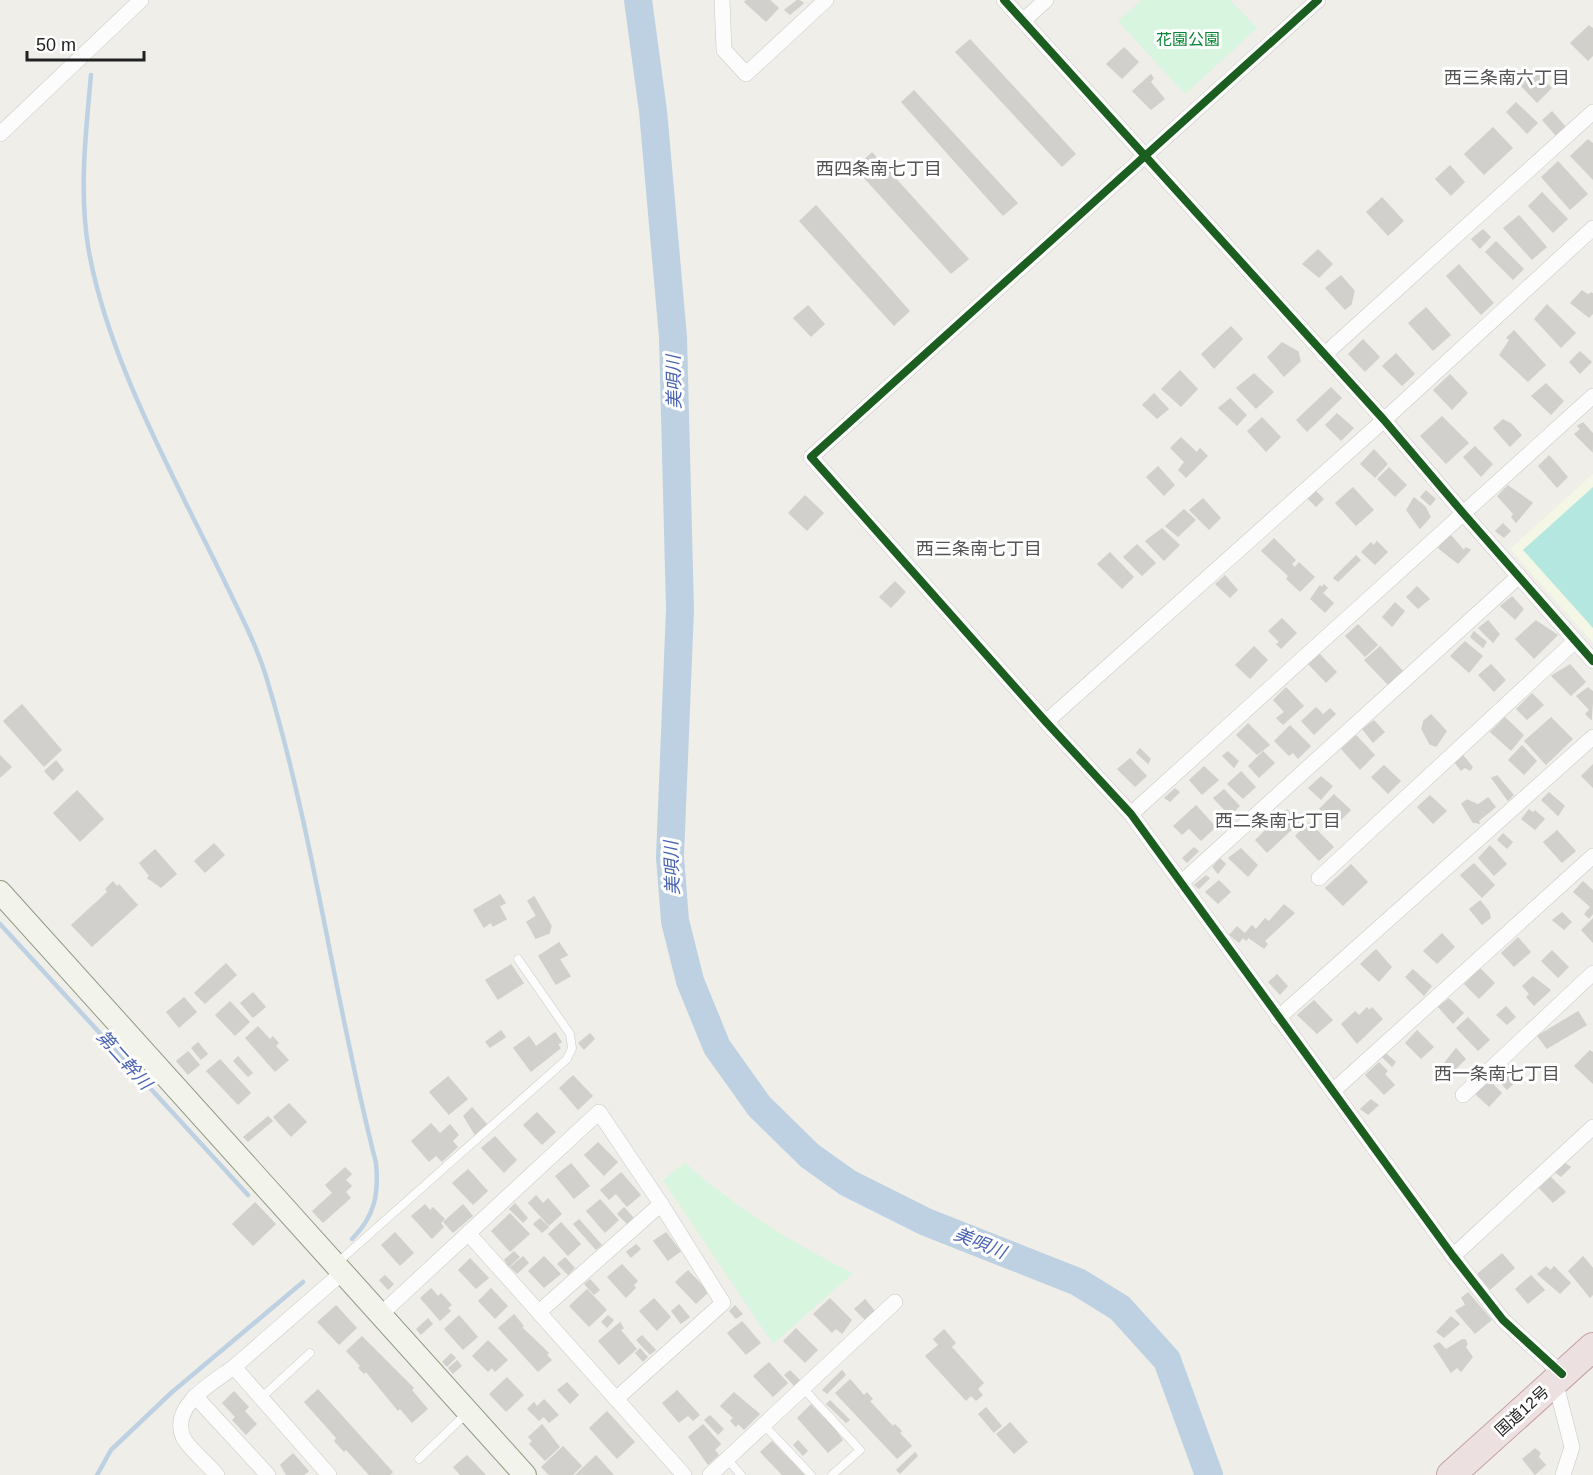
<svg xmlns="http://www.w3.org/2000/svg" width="1593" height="1475" font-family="Helvetica,'Noto Sans JP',sans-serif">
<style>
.education{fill:#f4f7e5}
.park{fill:#d7f5df}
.pitch{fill:#b4e7df}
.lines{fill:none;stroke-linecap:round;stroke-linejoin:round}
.stream{stroke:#bdd1e3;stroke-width:4.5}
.river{stroke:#bdd1e3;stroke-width:28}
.building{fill:#d1d0cc;stroke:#d2d0ca;stroke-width:1.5}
.lane-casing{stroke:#c8c8c5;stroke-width:9}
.street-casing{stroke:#c8c8c5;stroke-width:16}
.secondary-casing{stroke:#929a80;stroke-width:24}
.highway-casing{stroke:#c5a0a1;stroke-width:30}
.lane{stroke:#fdfcfc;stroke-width:8}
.street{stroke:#fdfcfc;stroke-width:15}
.secondary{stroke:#f2f4ec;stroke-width:22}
.highway{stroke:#ece1e0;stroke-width:28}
.cycleway-casing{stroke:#fff;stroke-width:11}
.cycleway{stroke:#1b5e20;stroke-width:8}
.labels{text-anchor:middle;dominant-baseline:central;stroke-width:6;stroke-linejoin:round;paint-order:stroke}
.park-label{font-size:16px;fill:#098433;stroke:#fff}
.street-label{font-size:16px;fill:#212121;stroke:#fff}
.neighbourhood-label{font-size:18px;fill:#545454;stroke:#fff}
.water-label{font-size:18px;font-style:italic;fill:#4963b4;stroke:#fff}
</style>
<rect width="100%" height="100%" fill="#efeee9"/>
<polygon class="education" points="1593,474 1593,643 1510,549"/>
<g class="park">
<polygon points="1142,0 1230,0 1257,28 1185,94 1118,21"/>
<path d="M 685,1163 C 737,1208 791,1243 853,1273 L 773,1344 L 663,1180 Z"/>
</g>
<polygon class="pitch" points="1593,487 1593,628 1523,550"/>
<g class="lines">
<g class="stream">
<path d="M 91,75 C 86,131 79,189 88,246 C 106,356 174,477 223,578 C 239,612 258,647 268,683 C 315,840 335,1004 376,1163 C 379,1194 375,1216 352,1239"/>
<polyline points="0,924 248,1195"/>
<polyline points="97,1475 111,1450 171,1393 303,1282"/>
</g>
<polyline class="river" points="638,0 653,111 673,337 680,609 670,857 675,921 690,981 717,1047 759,1106 810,1156 848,1183 926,1222 1078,1282 1120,1308 1167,1360 1209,1475"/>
</g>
<g class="building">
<polygon points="747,0 769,0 778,8 766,21 745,2"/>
<polygon points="798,0 803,3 801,5 790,14 785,10"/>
<polygon points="1589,26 1593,29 1593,55 1588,60 1571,43"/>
<polygon points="970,40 1075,154 1062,166 956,52"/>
<polygon points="1124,48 1138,62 1122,78 1107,64"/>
<polygon points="1533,70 1551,88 1537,102 1519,83"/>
<polygon points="1151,75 1153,78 1150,82 1164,99 1151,109 1133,91"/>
<polygon points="914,91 1017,203 1003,215 902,102"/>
<polygon points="1516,103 1537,123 1527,133 1507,112"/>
<polygon points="1552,112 1565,127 1556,135 1543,120"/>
<polygon points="1493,128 1512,148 1484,174 1465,154"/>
<polygon points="1588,140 1593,144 1593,179 1571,156"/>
<polygon points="872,153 968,259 951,273 856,168"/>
<polygon points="1558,162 1587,194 1570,209 1542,177"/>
<polygon points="1450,166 1464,182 1451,195 1436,179"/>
<polygon points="1542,193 1567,219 1553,232 1529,206"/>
<polygon points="1382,198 1403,221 1388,235 1367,212"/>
<polygon points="816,206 909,311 894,325 800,221"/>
<polygon points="1519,216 1546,247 1532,259 1504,228"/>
<polygon points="1483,230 1490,237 1480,248 1472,239"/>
<polygon points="1496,242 1523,269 1513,279 1486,252"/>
<polygon points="1318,250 1332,264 1319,277 1303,264"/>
<polygon points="1459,265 1493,303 1481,314 1447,276"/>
<polygon points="1341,276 1354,291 1351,304 1345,309 1326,288"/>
<polygon points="1582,291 1588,295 1591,293 1593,294 1593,313 1589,317 1571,303"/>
<polygon points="1547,305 1575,333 1561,347 1535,319"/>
<polygon points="808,306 824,324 811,336 794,318"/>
<polygon points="1426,308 1450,335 1433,350 1409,323"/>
<polygon points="1231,327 1242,339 1214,368 1202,354"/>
<polygon points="1514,331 1545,365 1528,381 1500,355 1510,340 1507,338"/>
<polygon points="1363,340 1379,357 1365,371 1349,354"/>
<polygon points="1282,343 1298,352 1300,361 1284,376 1268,357"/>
<polygon points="1580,352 1591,362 1580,373 1570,362"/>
<polygon points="1396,354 1414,374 1402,385 1383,366"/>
<polygon points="1180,371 1197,389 1181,406 1162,389"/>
<polygon points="1254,374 1273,392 1256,408 1237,388"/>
<polygon points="1450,375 1467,393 1452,409 1434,390"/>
<polygon points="1546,384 1563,401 1551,414 1532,396"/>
<polygon points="1331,388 1341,398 1307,431 1297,420"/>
<polygon points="1154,394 1168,409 1157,418 1143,405"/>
<polygon points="1230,399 1246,415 1237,425 1219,408"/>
<polygon points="1337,414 1353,428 1341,440 1326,425"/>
<polygon points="1442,417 1468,443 1446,463 1421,436"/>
<polygon points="1262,418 1280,437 1266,451 1248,431"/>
<polygon points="1503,420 1511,424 1521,435 1510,446 1494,428"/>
<polygon points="1583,423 1593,434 1592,451 1575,434 1581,429 1578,426"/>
<polygon points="1181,438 1197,453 1200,449 1207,456 1186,477 1179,470 1185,462 1171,448"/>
<polygon points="1475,447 1492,464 1481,476 1464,457"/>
<polygon points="1374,450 1387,464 1375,477 1361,464"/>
<polygon points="1549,456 1567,477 1557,487 1539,466"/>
<polygon points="1158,467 1174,485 1164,495 1147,477"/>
<polygon points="1389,468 1406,485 1395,496 1378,479"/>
<polygon points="1508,486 1532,503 1516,522 1512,517 1514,514 1498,496"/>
<polygon points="1353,488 1373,510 1356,525 1336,503"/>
<polygon points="1313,489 1323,499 1316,506 1306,496"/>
<polygon points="1426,491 1435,499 1430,505 1421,497"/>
<polygon points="805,496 823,513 807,530 789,513"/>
<polygon points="1414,498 1425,507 1430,517 1420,528 1407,510"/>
<polygon points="1203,499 1220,518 1209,529 1190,510"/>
<polygon points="1184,510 1195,520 1178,536 1166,526"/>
<polygon points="1503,524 1510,531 1504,537 1496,531"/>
<polygon points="1162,529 1179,545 1164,560 1146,541"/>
<polygon points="1449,534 1464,551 1466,548 1470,550 1458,563 1439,548"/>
<polygon points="1274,539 1295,560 1291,564 1295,568 1299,563 1314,577 1300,591 1287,579 1289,576 1262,551"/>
<polygon points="1377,542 1387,552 1375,564 1362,552 1371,543 1374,546"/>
<polygon points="1137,545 1155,563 1142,575 1124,557"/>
<polygon points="1110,553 1133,577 1122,588 1098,564"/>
<polygon points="1356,556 1360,560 1338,581 1334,578"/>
<polygon points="1225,576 1237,590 1230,597 1216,584"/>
<polygon points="895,582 905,592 891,607 880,597"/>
<polygon points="1324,585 1327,588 1322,593 1333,603 1325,612 1311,599 1320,586 1322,588"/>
<polygon points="1417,587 1429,599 1418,608 1407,597"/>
<polygon points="1512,597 1523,609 1515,619 1501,606"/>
<polygon points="1395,603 1404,611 1392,626 1383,617"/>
<polygon points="1282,619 1296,633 1281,648 1277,644 1280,642 1269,631"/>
<polygon points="1488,621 1499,634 1493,642 1479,628"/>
<polygon points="1536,621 1557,635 1534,658 1516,639"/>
<polygon points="1358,625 1377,645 1365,656 1346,636"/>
<polygon points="1474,632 1486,642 1483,647 1471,637"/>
<polygon points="1465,642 1482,656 1469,672 1451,656"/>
<polygon points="1254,647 1267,660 1250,678 1236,665"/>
<polygon points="1380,647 1402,671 1388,684 1365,660"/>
<polygon points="1319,654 1336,672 1326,682 1309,664"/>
<polygon points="1491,665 1505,680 1494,691 1479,675"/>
<polygon points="1570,665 1585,682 1571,695 1552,676"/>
<polygon points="1286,688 1303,706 1283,724 1277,718 1285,712 1274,700"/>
<polygon points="1588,688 1593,692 1591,719 1586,714 1590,710 1577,696"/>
<polygon points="1532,694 1543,705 1527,719 1517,709"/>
<polygon points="22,705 61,750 44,766 4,721"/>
<polygon points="1316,708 1323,715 1330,709 1335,714 1314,734 1302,721"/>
<polygon points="1431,715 1446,731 1436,746 1430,744 1422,729 1424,721"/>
<polygon points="1505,718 1523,735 1511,750 1491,732"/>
<polygon points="1551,718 1572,739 1546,764 1525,741"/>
<polygon points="1374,721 1384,732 1373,742 1363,729"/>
<polygon points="1248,724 1269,745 1257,754 1237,735"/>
<polygon points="1290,726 1310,746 1298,758 1293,752 1289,755 1275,741"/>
<polygon points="1356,736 1374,755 1360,769 1342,749"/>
<polygon points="1522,746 1536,761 1524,774 1509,760"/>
<polygon points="1140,749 1150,759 1148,763 1137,753"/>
<polygon points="1228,752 1238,761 1234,767 1223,756"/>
<polygon points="1263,752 1274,763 1259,777 1249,766"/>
<polygon points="0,756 11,767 0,777"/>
<polygon points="1463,756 1472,767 1470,770 1465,767 1461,770 1455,762"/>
<polygon points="1130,759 1146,776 1135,786 1118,769"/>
<polygon points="56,761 63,770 53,780 45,771"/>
<polygon points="1593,765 1593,787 1582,776"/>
<polygon points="1384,766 1400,781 1388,793 1372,777"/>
<polygon points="1204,767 1218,780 1202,794 1190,780"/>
<polygon points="1241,772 1255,787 1243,798 1228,784"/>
<polygon points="1497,776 1513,795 1508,800 1492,778"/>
<polygon points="1321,777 1332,786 1321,799 1309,788"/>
<polygon points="1175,789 1179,792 1170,801 1165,798"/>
<polygon points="1224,790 1239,806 1230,815 1214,798"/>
<polygon points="77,791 103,819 80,841 54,813"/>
<polygon points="1549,793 1564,806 1558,815 1542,800"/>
<polygon points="1334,795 1350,810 1336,824 1320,809"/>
<polygon points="1430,796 1446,811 1433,823 1418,807"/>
<polygon points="1488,798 1495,807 1478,821 1479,823 1473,822 1462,804 1467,800 1478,805"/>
<polygon points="1196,806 1215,827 1201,840 1189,828 1182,834 1174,826"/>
<polygon points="1287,810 1299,822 1267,852 1256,840"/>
<polygon points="1529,810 1533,813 1535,811 1544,819 1535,829 1522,819"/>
<polygon points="1309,823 1333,847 1319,860 1296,836"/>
<polygon points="1557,831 1575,851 1562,862 1544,842"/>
<polygon points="1503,834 1512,842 1507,848 1498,840"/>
<polygon points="214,844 224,855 205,872 195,861"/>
<polygon points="1490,846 1506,864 1494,875 1479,858"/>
<polygon points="1194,848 1198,851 1187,862 1183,858"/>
<polygon points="1241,849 1257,865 1248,876 1229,858"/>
<polygon points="155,850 176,874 161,887 148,878 150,876 140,863"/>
<polygon points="1220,859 1225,864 1218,873 1213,867"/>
<polygon points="1474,864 1494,885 1482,897 1461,875"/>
<polygon points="1351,865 1367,882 1343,905 1326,888"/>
<polygon points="1206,876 1209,878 1199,888 1195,885"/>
<polygon points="1219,881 1230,892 1218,903 1206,892"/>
<polygon points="113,882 117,887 119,885 137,905 92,946 72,925 108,892 106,889"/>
<polygon points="1583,882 1593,891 1593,913 1589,918 1585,914 1591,907 1574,892"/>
<polygon points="500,895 505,903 499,906 506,919 493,926 491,922 484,927 474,910"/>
<polygon points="534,897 551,926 549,933 536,938 527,922 537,916 528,901"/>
<polygon points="1480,901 1489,912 1490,918 1482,924 1470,909"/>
<polygon points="1284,905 1294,913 1264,941 1267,944 1264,948 1248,937 1246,940 1243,937 1239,942 1230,935 1237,927 1245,934 1252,926 1256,930 1265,919 1269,922"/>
<polygon points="1562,913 1571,922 1564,929 1553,920"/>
<polygon points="1593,919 1593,942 1582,930"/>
<polygon points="1442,934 1454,947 1437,963 1424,951"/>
<polygon points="1518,938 1530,952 1514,966 1502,953"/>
<polygon points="559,943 567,955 559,959 570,976 556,984 539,956"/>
<polygon points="1376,950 1391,967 1379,981 1361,964"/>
<polygon points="1552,951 1568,967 1558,977 1542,961"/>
<polygon points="226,964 236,975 205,1003 195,993"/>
<polygon points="511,965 523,983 498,999 486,980"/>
<polygon points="1480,969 1494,983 1479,998 1465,984"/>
<polygon points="1413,970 1431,986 1424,995 1406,977"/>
<polygon points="1277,975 1287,986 1280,994 1269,982"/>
<polygon points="1533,977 1550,990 1534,1005 1527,997 1530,994 1523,986"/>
<polygon points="253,993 265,1007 253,1017 241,1003"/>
<polygon points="184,998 196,1012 179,1027 167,1012"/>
<polygon points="1449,999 1463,1013 1453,1023 1439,1007"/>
<polygon points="1314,1001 1332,1020 1317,1033 1298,1015"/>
<polygon points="230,1002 249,1022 235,1035 216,1015"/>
<polygon points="1506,1007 1515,1017 1507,1024 1497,1015"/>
<polygon points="1367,1008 1369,1011 1372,1008 1382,1019 1357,1043 1342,1024 1355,1012 1359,1016"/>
<polygon points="1578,1012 1586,1025 1547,1048 1538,1036"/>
<polygon points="1468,1018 1489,1040 1478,1050 1457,1028"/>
<polygon points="258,1027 270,1040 273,1037 278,1043 275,1046 288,1060 275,1071 246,1038"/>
<polygon points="501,1031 505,1037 490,1047 486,1042"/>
<polygon points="1417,1031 1433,1047 1421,1058 1406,1043"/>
<polygon points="555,1033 561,1042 557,1044 560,1048 531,1071 514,1048 529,1037 536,1047"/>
<polygon points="590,1034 594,1039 584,1049 579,1043"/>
<polygon points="198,1043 207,1054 201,1059 192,1048"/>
<polygon points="1456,1049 1465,1059 1453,1071 1445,1063"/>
<polygon points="1590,1051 1593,1053 1593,1083 1575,1066"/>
<polygon points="188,1052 199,1065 188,1074 177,1061"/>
<polygon points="1386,1054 1395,1062 1392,1066 1383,1057"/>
<polygon points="238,1057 252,1073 248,1076 234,1061"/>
<polygon points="220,1060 250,1093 238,1104 207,1071"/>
<polygon points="1379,1063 1387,1071 1384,1074 1394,1085 1384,1094 1366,1075"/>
<polygon points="1507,1069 1517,1080 1507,1089 1497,1078"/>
<polygon points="573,1076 592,1096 578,1109 560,1088"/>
<polygon points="448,1077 467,1099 449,1114 430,1092"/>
<polygon points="1488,1080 1501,1093 1489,1106 1474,1092"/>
<polygon points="1371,1100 1378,1105 1368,1114 1361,1109"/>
<polygon points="289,1104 306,1122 291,1136 274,1117"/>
<polygon points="472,1108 486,1124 475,1134 464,1116"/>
<polygon points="537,1113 555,1132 542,1144 524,1125"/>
<polygon points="268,1117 272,1121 248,1141 244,1137"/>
<polygon points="431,1124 440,1134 450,1125 458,1135 452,1141 457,1147 442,1161 436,1155 429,1161 412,1141"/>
<polygon points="495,1137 516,1160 504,1172 482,1148"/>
<polygon points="598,1143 617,1162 604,1175 585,1155"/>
<polygon points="1564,1163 1570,1167 1561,1176 1554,1171"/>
<polygon points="571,1164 589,1186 574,1198 556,1176"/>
<polygon points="345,1168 351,1174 345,1180 351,1186 345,1192 350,1198 323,1222 313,1211 333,1193 326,1185"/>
<polygon points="468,1170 487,1191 473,1204 453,1183"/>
<polygon points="621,1173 640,1195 627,1206 616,1193 609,1199 601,1190"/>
<polygon points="1549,1176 1565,1192 1553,1202 1538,1186"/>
<polygon points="536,1196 543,1204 548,1199 561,1214 549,1225 529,1203"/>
<polygon points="600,1200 618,1220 605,1232 587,1211"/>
<polygon points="255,1203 275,1224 253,1245 233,1224"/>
<polygon points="515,1204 527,1218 523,1222 510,1209"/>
<polygon points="425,1205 430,1211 433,1208 444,1219 440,1223 443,1227 432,1238 412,1216"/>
<polygon points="463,1205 472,1216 453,1232 444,1222"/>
<polygon points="624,1208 633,1218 628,1224 618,1214"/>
<polygon points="510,1214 529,1234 510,1251 492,1231"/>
<polygon points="540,1219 548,1227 542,1232 534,1224"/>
<polygon points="579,1220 601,1245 596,1249 574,1224"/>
<polygon points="561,1223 580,1244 568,1255 549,1234"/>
<polygon points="395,1233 413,1253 400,1265 382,1245"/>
<polygon points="666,1233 680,1251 668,1260 654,1241"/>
<polygon points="636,1245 640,1249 631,1257 627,1252"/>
<polygon points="514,1252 519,1257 509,1266 505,1260"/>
<polygon points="1502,1254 1514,1268 1490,1289 1478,1274"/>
<polygon points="523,1257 528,1263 517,1273 511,1267"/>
<polygon points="544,1257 560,1274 544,1287 529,1271"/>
<polygon points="1583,1257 1593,1269 1593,1294 1590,1297 1569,1271"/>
<polygon points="565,1258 574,1268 568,1274 558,1264"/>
<polygon points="470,1259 488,1278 476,1288 459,1270"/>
<polygon points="622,1265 637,1281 633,1285 635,1288 626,1297 608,1277"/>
<polygon points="1546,1267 1551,1271 1554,1267 1570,1283 1560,1293 1538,1274"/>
<polygon points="688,1271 708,1292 696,1303 676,1282"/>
<polygon points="385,1276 393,1284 388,1289 380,1280"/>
<polygon points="1531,1276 1544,1290 1528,1303 1516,1289"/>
<polygon points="590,1280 599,1290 594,1294 585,1284"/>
<polygon points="431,1289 438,1297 441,1294 451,1305 447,1308 450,1311 440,1320 421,1298"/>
<polygon points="491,1289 507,1306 495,1318 479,1301"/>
<polygon points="587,1290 606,1310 589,1326 570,1306"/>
<polygon points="1468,1293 1491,1320 1475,1333 1456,1311 1466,1305 1462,1298"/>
<polygon points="654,1299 670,1317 657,1330 640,1311"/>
<polygon points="830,1299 851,1320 842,1333 836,1328 832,1332 814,1314"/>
<polygon points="865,1300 874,1311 865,1319 855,1309"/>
<polygon points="679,1305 689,1317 681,1323 672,1311"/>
<polygon points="336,1306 356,1328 339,1344 318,1322"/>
<polygon points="735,1306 742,1314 736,1318 730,1311"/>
<polygon points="514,1315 523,1326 521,1327 548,1353 546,1355 551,1360 538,1371 499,1328"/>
<polygon points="459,1316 477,1337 463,1349 445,1329"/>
<polygon points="608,1316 613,1320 607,1327 602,1322"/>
<polygon points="1451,1317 1459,1324 1444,1337 1437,1332"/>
<polygon points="428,1319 432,1324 421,1334 417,1329"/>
<polygon points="742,1322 760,1343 746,1354 728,1333"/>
<polygon points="620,1323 623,1328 620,1330 636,1349 619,1364 599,1341"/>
<polygon points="796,1329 817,1350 805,1362 784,1341"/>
<polygon points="944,1330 955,1343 951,1347 983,1383 977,1389 982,1395 976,1400 971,1395 966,1400 926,1356 939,1345 934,1339"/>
<polygon points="642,1336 655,1350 650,1354 637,1340"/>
<polygon points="362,1337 413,1388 411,1390 427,1409 412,1422 400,1408 398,1410 366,1371 364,1373 359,1368 361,1366 347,1351"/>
<polygon points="1462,1340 1465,1340 1467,1344 1465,1347 1472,1357 1461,1371 1457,1367 1451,1372 1434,1346 1439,1343 1446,1350"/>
<polygon points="488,1341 507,1360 495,1371 492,1367 488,1371 473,1356"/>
<polygon points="640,1349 647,1357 643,1361 636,1353"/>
<polygon points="451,1354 455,1358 447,1366 443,1362"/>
<polygon points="457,1361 461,1366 453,1373 449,1368"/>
<polygon points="769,1363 787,1383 773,1396 754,1376"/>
<polygon points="790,1371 799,1380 794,1385 785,1375"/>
<polygon points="842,1371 845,1375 827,1393 823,1390"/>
<polygon points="507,1378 523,1395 506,1411 490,1394"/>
<polygon points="850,1380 864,1396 867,1393 872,1399 869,1401 893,1427 895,1425 901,1431 899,1433 911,1446 897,1458 836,1393"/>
<polygon points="567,1383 578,1395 570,1403 558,1390"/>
<polygon points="318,1390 392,1472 389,1475 370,1475 346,1449 344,1451 335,1441 337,1438 305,1402"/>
<polygon points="677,1391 699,1415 693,1420 688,1415 679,1422 663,1403"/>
<polygon points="234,1392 248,1407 244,1411 256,1424 246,1434 233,1420 236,1417 223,1403"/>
<polygon points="734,1393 759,1414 744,1429 738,1423 736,1426 731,1421 734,1418 721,1406"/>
<polygon points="544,1400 558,1415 549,1422 544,1416 539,1420 528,1409 534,1403 537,1407"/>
<polygon points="830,1401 849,1420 846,1422 827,1404"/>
<polygon points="811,1405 824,1419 826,1417 842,1440 828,1452 798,1418"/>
<polygon points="986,1408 1001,1426 994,1432 979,1414"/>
<polygon points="607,1412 634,1442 617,1458 590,1428"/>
<polygon points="710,1416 723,1429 718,1434 705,1420"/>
<polygon points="1010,1423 1027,1442 1014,1453 997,1434"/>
<polygon points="542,1425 559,1447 545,1460 530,1444 533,1441 529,1437"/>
<polygon points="703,1425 720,1444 714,1450 718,1455 708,1464 689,1437"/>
<polygon points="798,1441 807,1451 803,1455 794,1445"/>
<polygon points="772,1442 804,1475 783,1475 761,1452"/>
<polygon points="563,1447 581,1466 572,1475 550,1475 542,1467"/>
<polygon points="1535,1449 1540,1453 1538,1457 1545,1465 1535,1474 1523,1459"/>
<polygon points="915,1453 917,1456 900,1473 897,1470"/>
<polygon points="293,1454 308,1471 303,1475 287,1475 281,1465"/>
<polygon points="467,1456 485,1475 461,1475 454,1467"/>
<polygon points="596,1456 613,1475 576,1475"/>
</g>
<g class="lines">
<defs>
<g id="lane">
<polyline points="337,1263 567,1059 572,1048 570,1034 518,959"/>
<polyline points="803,1388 860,1450 832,1475"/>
<polyline points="261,1398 310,1353"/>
<polyline points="764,1425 811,1475"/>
<polyline points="419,1459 466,1414"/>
<polyline points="727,1459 741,1475"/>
</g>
<g id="street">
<polyline points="722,0 724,50 746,74 826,0"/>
<polyline points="1004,0 1384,420 1463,513 1593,661"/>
<polyline points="1318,0 811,457 1046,722 1131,814 1453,1256 1503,1320 1562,1374"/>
<polyline points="1023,21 1046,0"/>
<polyline points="0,134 141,0"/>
<polyline points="1324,355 1593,112"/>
<polyline points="1046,722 1384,420 1593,228"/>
<polyline points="1131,814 1593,396"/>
<polyline points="1319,878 1575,641"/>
<polyline points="1182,882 1519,576"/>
<polyline points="1278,1018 1593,737"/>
<polyline points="1333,1091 1593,856"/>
<polyline points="1463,1095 1593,973"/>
<polyline points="468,1233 684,1475"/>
<polyline points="1453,1256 1593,1127"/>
<polyline points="539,1312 661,1204 723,1303 616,1399"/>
<polyline points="380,1315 599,1112 661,1204"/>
<polyline points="1555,1381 1572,1447 1563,1475"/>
<polyline points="195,1396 268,1475"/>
<path d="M 217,1475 C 209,1465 188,1448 183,1437 C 170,1405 214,1382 234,1367"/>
<polyline points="329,1475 234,1367 343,1272"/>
<polyline points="710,1475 895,1302"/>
</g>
<polyline id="secondary" points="0,892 525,1475"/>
<polyline id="highway" points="1451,1475 1593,1347"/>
</defs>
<use href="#lane" class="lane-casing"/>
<use href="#street" class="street-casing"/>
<use href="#secondary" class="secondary-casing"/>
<use href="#highway" class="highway-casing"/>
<use href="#lane" class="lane"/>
<use href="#street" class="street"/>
<use href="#secondary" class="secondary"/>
<use href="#highway" class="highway"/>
<defs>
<g id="cycleway">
<polyline points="1004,0 1384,420 1463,513 1593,661"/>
<polyline points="1318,0 811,457 1046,722 1131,814 1453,1256 1503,1320 1562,1374"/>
</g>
</defs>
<use href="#cycleway" class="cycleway-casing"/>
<use href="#cycleway" class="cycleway"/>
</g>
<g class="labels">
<g class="park-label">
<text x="1188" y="39">花園公園</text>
</g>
<g class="street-label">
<text transform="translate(1522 1411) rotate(-42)">国道12号</text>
</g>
<g class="neighbourhood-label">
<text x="1507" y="78">西三条南六丁目</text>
<text x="879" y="169">西四条南七丁目</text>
<text x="979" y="549">西三条南七丁目</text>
<text x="1278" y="821">西二条南七丁目</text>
<text x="1497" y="1074">西一条南七丁目</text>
</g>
<g class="water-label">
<text transform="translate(674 382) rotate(-91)">美唄川</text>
<text transform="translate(672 868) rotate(-92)">美唄川</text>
<text transform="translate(124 1060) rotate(48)">第二幹川</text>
<text transform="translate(980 1243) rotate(22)">美唄川</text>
</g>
</g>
<path d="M27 51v9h117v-9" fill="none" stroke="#212121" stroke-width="3"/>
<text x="36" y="51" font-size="18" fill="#212121" stroke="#ffffff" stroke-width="4.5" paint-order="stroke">50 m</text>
</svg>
